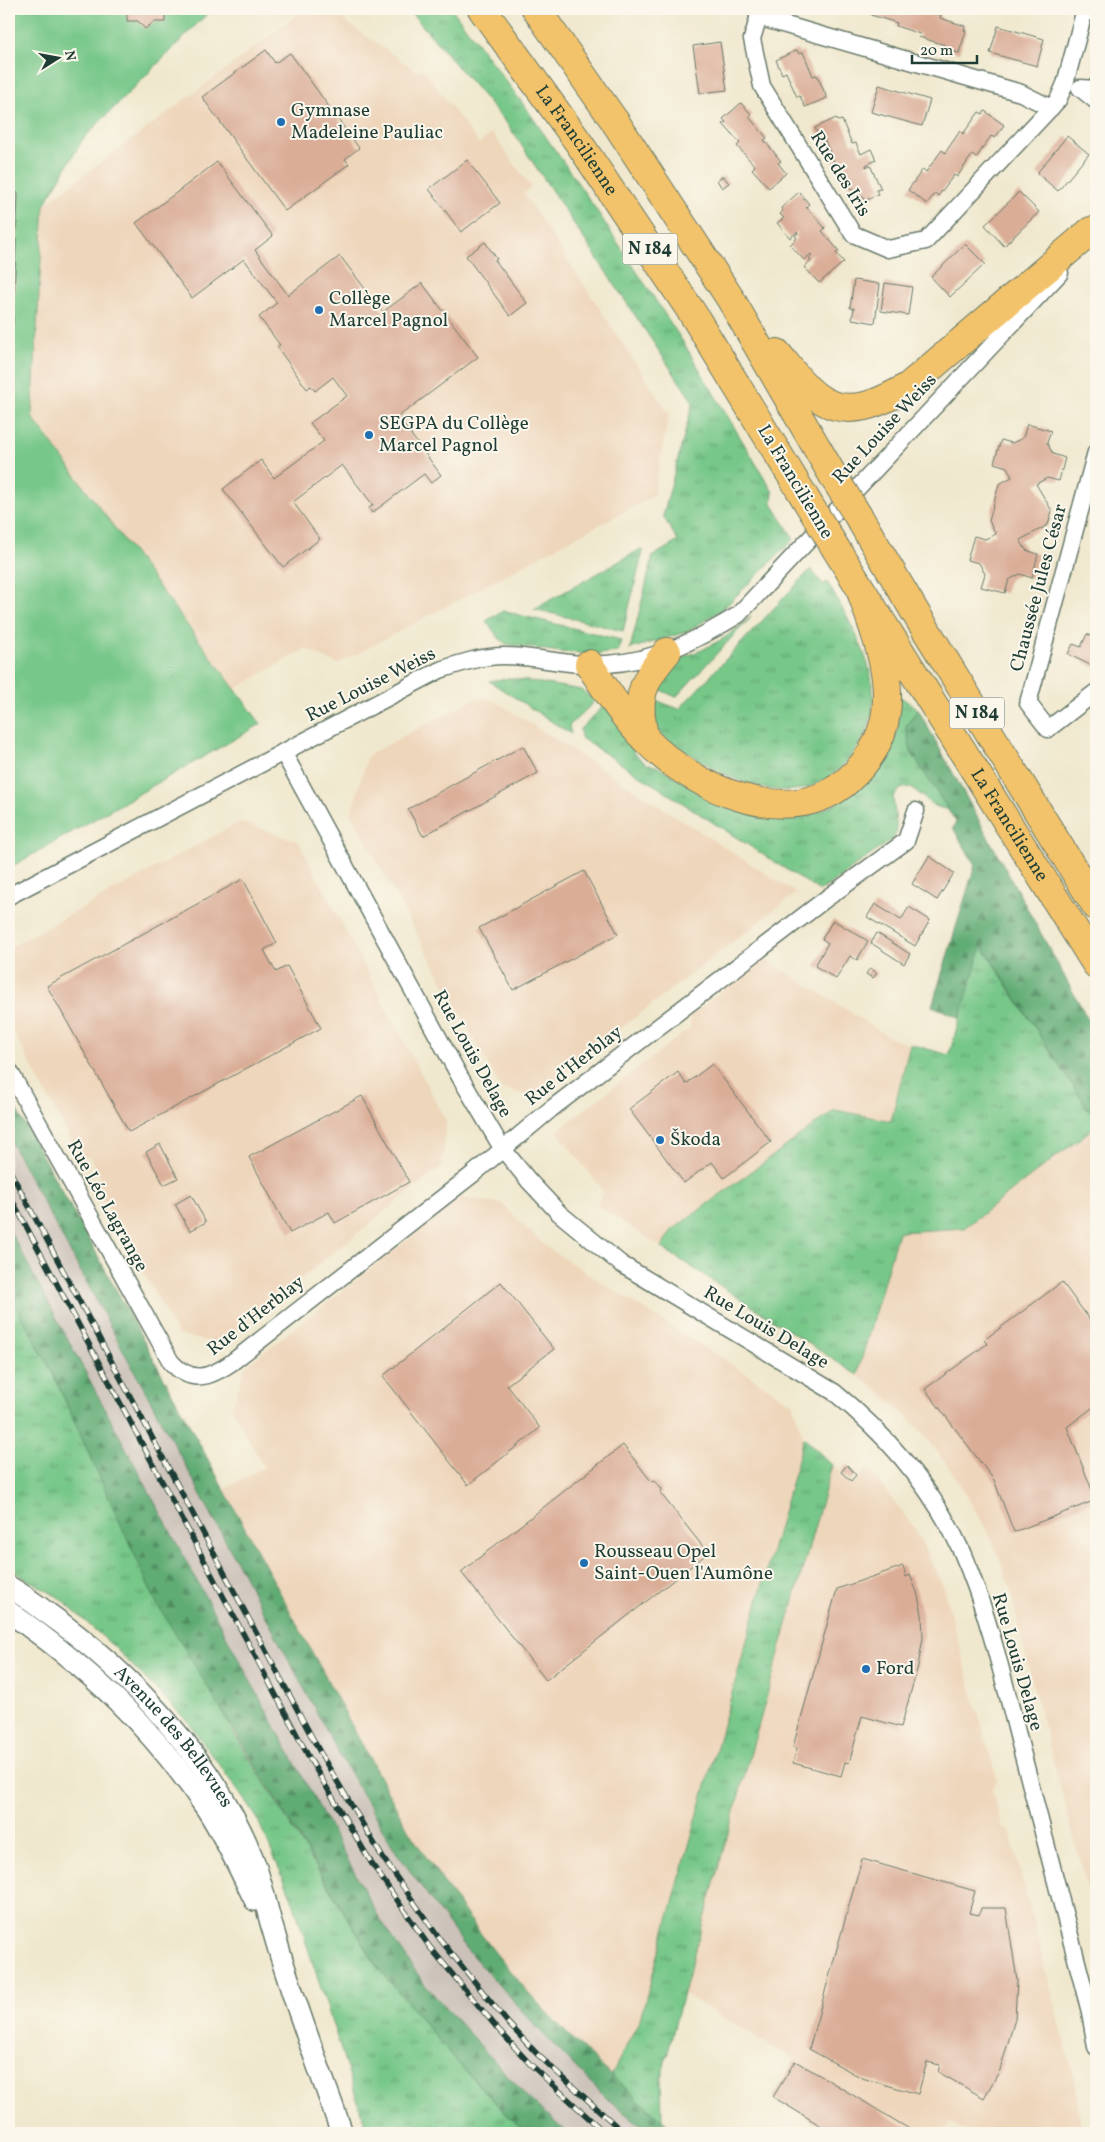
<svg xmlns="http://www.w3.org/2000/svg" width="1105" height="2142" font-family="Vollkorn,serif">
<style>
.built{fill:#eed6bb}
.railway{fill:#ccc2b9}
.grass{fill:url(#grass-tufts);stroke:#4b825e}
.forest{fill:url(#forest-firs);stroke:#407454}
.garden{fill:#77c789;stroke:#4b825e}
.building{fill:#daad97}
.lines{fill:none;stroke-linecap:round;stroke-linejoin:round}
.minor-casing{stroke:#68796a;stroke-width:19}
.tertiary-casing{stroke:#68796a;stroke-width:24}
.trunk-casing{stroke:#68796a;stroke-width:30}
.minor{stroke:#fff;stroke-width:16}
.tertiary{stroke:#fff;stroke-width:21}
.trunk{stroke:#f2c36a;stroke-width:28}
.rail-casing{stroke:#1f3d34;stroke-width:5.5}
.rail{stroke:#fbf7ec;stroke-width:4;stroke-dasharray:11;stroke-linecap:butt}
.trunk-bridge-casing{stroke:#68796a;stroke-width:30;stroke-linecap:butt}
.trunk-bridge{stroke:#f2c36a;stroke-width:28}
.poi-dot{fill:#1f6fb2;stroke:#fbf7ec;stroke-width:2}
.labels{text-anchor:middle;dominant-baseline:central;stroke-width:4;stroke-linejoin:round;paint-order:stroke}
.shield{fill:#fbf7ec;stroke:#61756b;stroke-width:1}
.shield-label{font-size:18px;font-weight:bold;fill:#1f3d34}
.poi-label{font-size:19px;fill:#1f3d34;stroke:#fbf7ec;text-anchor:start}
.street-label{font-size:19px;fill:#1f3d34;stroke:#fbf7ec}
</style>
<defs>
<pattern id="grass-tufts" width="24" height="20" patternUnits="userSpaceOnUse" patternTransform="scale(1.25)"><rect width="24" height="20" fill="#77c789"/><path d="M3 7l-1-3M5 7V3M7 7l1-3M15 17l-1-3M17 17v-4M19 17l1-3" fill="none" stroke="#61a371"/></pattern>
<pattern id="forest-firs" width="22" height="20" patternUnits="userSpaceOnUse" patternTransform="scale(1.25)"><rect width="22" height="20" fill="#61ac75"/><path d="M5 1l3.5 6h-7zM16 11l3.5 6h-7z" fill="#4f8d61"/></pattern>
</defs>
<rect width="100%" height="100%" fill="#fbf7ec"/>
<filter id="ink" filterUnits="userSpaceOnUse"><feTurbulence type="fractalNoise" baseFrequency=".02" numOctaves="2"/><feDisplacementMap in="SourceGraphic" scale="10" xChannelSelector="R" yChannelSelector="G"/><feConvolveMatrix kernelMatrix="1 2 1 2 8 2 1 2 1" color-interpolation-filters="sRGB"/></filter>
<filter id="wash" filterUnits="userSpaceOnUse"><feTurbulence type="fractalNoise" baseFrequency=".0096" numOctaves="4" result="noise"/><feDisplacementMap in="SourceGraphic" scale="20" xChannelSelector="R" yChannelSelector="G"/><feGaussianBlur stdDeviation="1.12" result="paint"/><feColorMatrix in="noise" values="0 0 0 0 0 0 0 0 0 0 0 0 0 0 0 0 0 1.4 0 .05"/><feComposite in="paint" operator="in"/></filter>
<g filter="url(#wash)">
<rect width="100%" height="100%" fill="#f0e8ce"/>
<g class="built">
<polygon points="306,9 328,9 416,71 423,69 479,144 492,133 531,187 524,194 669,414 653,496 338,664 306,649 235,689 32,417 44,205"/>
<polygon points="477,698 492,699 796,893 532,1097 501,1088 351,813 368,755"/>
<polygon points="239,822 298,841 446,1121 442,1166 219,1343 178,1335 93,1182 101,1177 89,1156 81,1159 9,1024 9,948"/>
<polygon points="764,958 894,1040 910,1044 891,1121 672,1230 661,1247 597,1205 604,1192 557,1131 690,1028 690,1016"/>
<polygon points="1096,1126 1096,1920 1030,1674 1010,1588 999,1556 985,1527 955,1476 930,1442 904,1413 878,1390 857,1375 898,1232 964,1228"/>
<polygon points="461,1198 501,1203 546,1247 792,1403 804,1438 640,2019 611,2076 528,1992 468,1918 410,1833 225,1489 264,1467 232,1409 245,1367"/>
<polygon points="832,1465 852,1484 868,1468 915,1529 942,1584 997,1780 992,1789 1003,1828 1010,1832 1076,2085 1081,2133 968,2133 950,2122 943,2133 916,2133 683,1993"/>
</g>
<polygon class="railway" points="9,1139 183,1461 341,1758 396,1852 469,1952 540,2031 605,2097 649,2133 567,2133 527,2097 425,1985 380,1919 239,1660 9,1229"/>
<g class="grass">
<polygon points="408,9 452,9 526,108 595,208 683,342 773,492 772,504 794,539 722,610 686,632 630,649 653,556 678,541 663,516 693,402 508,125"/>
<polygon points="641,549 643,552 623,631 534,609"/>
<path d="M 811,569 L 823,585 L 827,582 C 846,616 869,650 873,690 C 875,716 867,736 851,756 C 807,812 748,790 698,759 C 684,750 669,742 657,731 L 650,698 L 679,709 Z"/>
<polygon points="503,611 621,640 618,652 598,654 560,652 506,644 499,638 486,621"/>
<polygon points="752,616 676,697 654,687 677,659 702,650 726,637"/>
<polygon points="510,678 582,690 595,701 569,726 571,734 489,681"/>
<path d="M 899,696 L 918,709 L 906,726 L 911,752 L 949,810 C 942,808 935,807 929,802 C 916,793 908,777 893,797 L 897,832 L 893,839 L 820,891 L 581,738 L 580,729 L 606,704 L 634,746 L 633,752 L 646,764 L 656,766 C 686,783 716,805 750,814 C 801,827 851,806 880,764 C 886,754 893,745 896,734 C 900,722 899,709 899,696 Z"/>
<polygon points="981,945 1096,1121 1096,1126 964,1228 898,1232 857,1375 661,1247 672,1230 835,1110 891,1121 910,1044 949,1055"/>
<polygon points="9,1293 53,1374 232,1730 377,1966 456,2061 512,2120 529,2133 368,2133 290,1893 256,1816 189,1723 113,1646 58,1597 9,1569"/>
<polygon points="804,1438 832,1465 683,1993 661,2078 662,2120 611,2076 640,2019"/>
</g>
<g class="forest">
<polygon points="918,709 1096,1034 1096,1121 982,945 960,1018 932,1006 975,865 953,828 956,822 911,752 906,726"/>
<path d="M 9,1096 L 99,1258 L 410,1833 C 447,1888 484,1942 528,1992 C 573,2043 625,2088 677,2133 L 649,2133 L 605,2097 L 540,2031 L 469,1952 L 396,1852 L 341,1758 L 183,1461 L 9,1139 Z"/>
<polygon points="9,1229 239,1660 380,1919 425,1985 527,2097 567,2133 529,2133 512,2120 456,2061 377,1966 155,1600 53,1374 9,1293"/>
</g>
<polygon class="garden" points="9,9 212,9 83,139 44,205 32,417 261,724 9,868"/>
<g id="blocks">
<g class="building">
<polygon points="127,9 168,9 165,11 165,22 154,22 145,29 138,21 127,21"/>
<polygon points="866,9 920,9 941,15 940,18 965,26 964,30 966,31 959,53 944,49 945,45 919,37 920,34 896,26 897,23 871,15 872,11"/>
<polygon points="998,26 1044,39 1037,66 990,53"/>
<polygon points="720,42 727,90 700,93 693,46"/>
<polygon points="266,50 275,63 290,53 359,148 345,159 349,164 285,211 202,97"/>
<polygon points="797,50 799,54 803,52 813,76 817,75 827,98 805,107 800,96 797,97 786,72 782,74 776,60"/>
<polygon points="879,85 930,100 922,126 871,112"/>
<polygon points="741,103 752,115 749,117 767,138 764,140 781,161 778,163 786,173 769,188 752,169 755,166 737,146 740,143 723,124 726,122 723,119"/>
<polygon points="985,111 1004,125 995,138 991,136 976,158 972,155 957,177 954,175 938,196 935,193 927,204 908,190 923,169 926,172 942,150 945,153 960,131 963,134 979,112 983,114"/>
<polygon points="836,118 838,121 842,120 852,144 856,143 861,154 871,149 876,160 866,165 866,167 870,165 881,189 876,190 878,194 865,201 863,196 859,198 854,188 851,190 840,165 836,167 825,141 821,142 815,128"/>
<polygon points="1067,136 1089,154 1058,191 1037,173"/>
<polygon points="467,160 500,203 461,232 429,189"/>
<polygon points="217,162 273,236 255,250 288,295 340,256 383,312 422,283 478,357 398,417 441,475 431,483 424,474 372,513 369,508 373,505 342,465 293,502 320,539 283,567 223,489 261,460 274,478 324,441 310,423 347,396 333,377 315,391 311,386 307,389 277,347 280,345 259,317 277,303 244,259 192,298 136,223"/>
<polygon points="723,176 729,183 722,188 717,180"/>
<polygon points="9,192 18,193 13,325 9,325"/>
<polygon points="799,192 809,204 806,207 825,228 822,231 839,251 836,253 844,262 819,283 804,267 811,261 809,258 812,256 811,254 804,260 790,245 797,238 795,236 798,233 797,232 790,238 777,223 784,218 780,214 783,211 781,208"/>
<polygon points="1019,192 1039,212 1004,246 985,225"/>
<polygon points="485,242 497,259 495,260 527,303 510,316 466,256"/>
<polygon points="965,244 985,264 950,297 931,277"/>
<polygon points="854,280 880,284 875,323 852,319 854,308 850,308"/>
<polygon points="885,283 912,287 908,315 881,311"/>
<polygon points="1027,424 1051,431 1047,443 1053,454 1065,458 1059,481 1047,478 1036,484 1052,511 1048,525 1020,540 1026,550 1038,554 1032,578 1020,574 1009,580 1005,593 981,587 985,574 979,563 967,560 974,536 985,539 996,534 989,521 999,484 1012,477 1007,467 994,463 1001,440 1012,443 1023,438"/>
<polygon points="1087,634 1096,638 1096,668 1068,654 1073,644 1081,647"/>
<polygon points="523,746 538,773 423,836 408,809"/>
<polygon points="929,856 954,873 937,900 912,884"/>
<polygon points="584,871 618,934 513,990 479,928"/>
<polygon points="243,879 277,943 264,950 276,972 287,966 321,1028 129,1132 47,986"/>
<polygon points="875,904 901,920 909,907 930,920 915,946 867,917"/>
<polygon points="833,920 868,941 857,960 850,956 836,979 815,966 828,943 822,939"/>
<polygon points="877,933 910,954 904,964 871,943"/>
<polygon points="870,968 877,973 873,978 866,974"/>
<polygon points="712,1064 771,1142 724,1178 712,1162 684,1183 629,1109 678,1072 686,1084"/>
<polygon points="362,1096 409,1182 335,1223 329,1212 290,1233 249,1157"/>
<polygon points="160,1144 178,1178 164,1185 146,1152"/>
<polygon points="191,1195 206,1222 190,1231 175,1204"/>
<polygon points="501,1282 554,1349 507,1385 540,1428 468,1485 383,1376"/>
<polygon points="1062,1282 1096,1328 1096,1405 1067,1427 1096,1500 1014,1532 994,1480 925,1389 987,1344 984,1340"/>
<polygon points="623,1445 651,1481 656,1482 662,1489 661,1494 708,1553 546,1680 461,1572"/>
<polygon points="847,1465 856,1475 851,1481 841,1472"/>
<polygon points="903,1566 906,1577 910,1575 917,1592 922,1614 923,1638 918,1666 901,1727 862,1716 849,1763 845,1762 841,1776 793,1763 797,1748 793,1747 837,1589"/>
<polygon points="862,1859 975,1891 969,1913 979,1915 981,1908 1006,1908 1017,1980 1015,2019 1000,2070 984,2098 938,2072 940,2065 927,2062 918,2094 862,2078 809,2049"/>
<polygon points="795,2061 828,2080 916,2133 833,2133 773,2097"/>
</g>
</g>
</g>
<g filter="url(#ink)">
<use href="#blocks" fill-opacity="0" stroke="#68796a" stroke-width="1"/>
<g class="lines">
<defs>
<g id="minor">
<polyline points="761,9 752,39 762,86 853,234 888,249 926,241 1058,100 1065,84 1085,9"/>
<polyline points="758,17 1021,93 1051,108"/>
<polyline points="1096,89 1080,88 1096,101"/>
<polyline points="1096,452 1028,703 1048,729 1096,692"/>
<path d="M 283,752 L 460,1077 L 502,1148 L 529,1181 L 559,1213 L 621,1264 L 834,1392 C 887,1435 932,1487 961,1550 C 991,1618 1007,1695 1026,1767 C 1047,1849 1069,1930 1090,2012 L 1096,2047"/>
<path d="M 9,896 L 440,670 C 461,663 482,656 504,656 C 538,656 572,667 607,664 C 656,661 697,640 738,615 L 1060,273"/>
<path d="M 9,1070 L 171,1362 C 191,1384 209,1378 231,1363 L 473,1174 L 551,1109 L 827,898 L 906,841 L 916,811"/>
</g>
<g id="tertiary">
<path id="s1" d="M 9,1587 C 22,1594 34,1603 46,1612 C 128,1670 216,1763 252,1857 C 262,1882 266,1908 274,1933 C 293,2001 319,2067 342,2133"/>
<path d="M 9,1612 C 89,1668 152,1727 207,1809 C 226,1838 240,1870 255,1900"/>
</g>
<g id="trunk">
<path id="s2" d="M 482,9 L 579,143 L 693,314 L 805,498"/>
<polyline points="536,9 614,120 730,298 835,479"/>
<path d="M 777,353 C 789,367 801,385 816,396 C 847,420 880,403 909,386 L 1091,231"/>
<polyline points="860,519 915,612 1096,906"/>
<path id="s3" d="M 836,549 L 1096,964"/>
<path d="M 589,664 C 606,690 624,718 646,740 C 692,788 789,832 847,781 C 872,759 887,732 887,698 C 888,661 871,623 860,588"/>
<path d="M 645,739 C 635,700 641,682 667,652"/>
</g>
</defs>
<use href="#minor" class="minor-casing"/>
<use href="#tertiary" class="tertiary-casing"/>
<use href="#trunk" class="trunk-casing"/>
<use href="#minor" class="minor"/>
<use href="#tertiary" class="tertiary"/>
<use href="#trunk" class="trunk"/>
<defs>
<g id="rail">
<polyline points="9,1169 322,1756 383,1858 439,1938 508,2023 538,2055 624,2133"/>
<polyline points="9,1194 311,1761 372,1864 429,1946 498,2029 530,2064 605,2133"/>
</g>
</defs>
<use href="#rail" class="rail-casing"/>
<use href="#rail" class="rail"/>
<defs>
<g id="trunk-bridge">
<polyline points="835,479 860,519"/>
<polyline points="805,498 836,549"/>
</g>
</defs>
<use href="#trunk-bridge" class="trunk-bridge-casing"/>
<use href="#trunk-bridge" class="trunk-bridge"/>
</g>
</g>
<g class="poi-dot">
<circle cx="281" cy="122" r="5"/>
<circle cx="319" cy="310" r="5"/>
<circle cx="369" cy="435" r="5"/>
<circle cx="660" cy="1140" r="5"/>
<circle cx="584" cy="1563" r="5"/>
<circle cx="866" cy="1669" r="5"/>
</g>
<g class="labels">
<g class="shield">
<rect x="622.5" y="233.5" width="55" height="31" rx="4"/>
<rect x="949.5" y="697.5" width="55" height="31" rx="4"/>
</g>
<g class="shield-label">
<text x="650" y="249">N 184</text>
<text x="977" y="713">N 184</text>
</g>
<g class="poi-label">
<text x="291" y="111">Gymnase<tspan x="291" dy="22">Madeleine Pauliac</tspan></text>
<text x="329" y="299">Collège<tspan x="329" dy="22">Marcel Pagnol</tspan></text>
<text x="379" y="424">SEGPA du Collège<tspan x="379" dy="22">Marcel Pagnol</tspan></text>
<text x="670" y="1140">Škoda</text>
<text x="594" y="1552">Rousseau Opel<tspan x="594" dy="22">Saint-Ouen l'Aumône</tspan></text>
<text x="876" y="1669">Ford</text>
</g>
<g class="street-label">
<text stroke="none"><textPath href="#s2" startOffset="162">La Francilienne</textPath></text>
<text transform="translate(840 174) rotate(58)">Rue des Iris</text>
<text transform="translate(885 429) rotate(-47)">Rue Louise Weiss</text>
<text transform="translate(795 482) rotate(59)">La Francilienne</text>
<text transform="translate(1039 588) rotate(-75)">Chaussée Jules César</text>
<text transform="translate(371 685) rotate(-27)">Rue Louise Weiss</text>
<text stroke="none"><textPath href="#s3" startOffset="326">La Francilienne</textPath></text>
<text transform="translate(472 1054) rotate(61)">Rue Louis Delage</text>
<text transform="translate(574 1066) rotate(-38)">Rue d'Herblay</text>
<text transform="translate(107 1206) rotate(61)">Rue Léo Lagrange</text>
<text transform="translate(256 1316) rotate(-38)">Rue d'Herblay</text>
<text transform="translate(766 1328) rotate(31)">Rue Louis Delage</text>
<text transform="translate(1017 1662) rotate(74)">Rue Louis Delage</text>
<text stroke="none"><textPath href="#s1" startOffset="224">Avenue des Bellevues</textPath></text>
</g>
</g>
<rect width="1105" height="2142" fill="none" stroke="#fbf7ec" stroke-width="30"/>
<g transform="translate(58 58) rotate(79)" stroke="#fbf7ec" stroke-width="4" paint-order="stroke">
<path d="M0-4L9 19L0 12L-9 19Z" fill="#1f3d34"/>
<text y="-8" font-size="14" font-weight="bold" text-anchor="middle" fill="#1f3d34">N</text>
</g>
<path d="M912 55v8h65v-8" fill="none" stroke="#1f3d34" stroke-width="2.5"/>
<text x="920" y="55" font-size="15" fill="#1f3d34" stroke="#fbf7ec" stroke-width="4" paint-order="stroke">20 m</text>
</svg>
